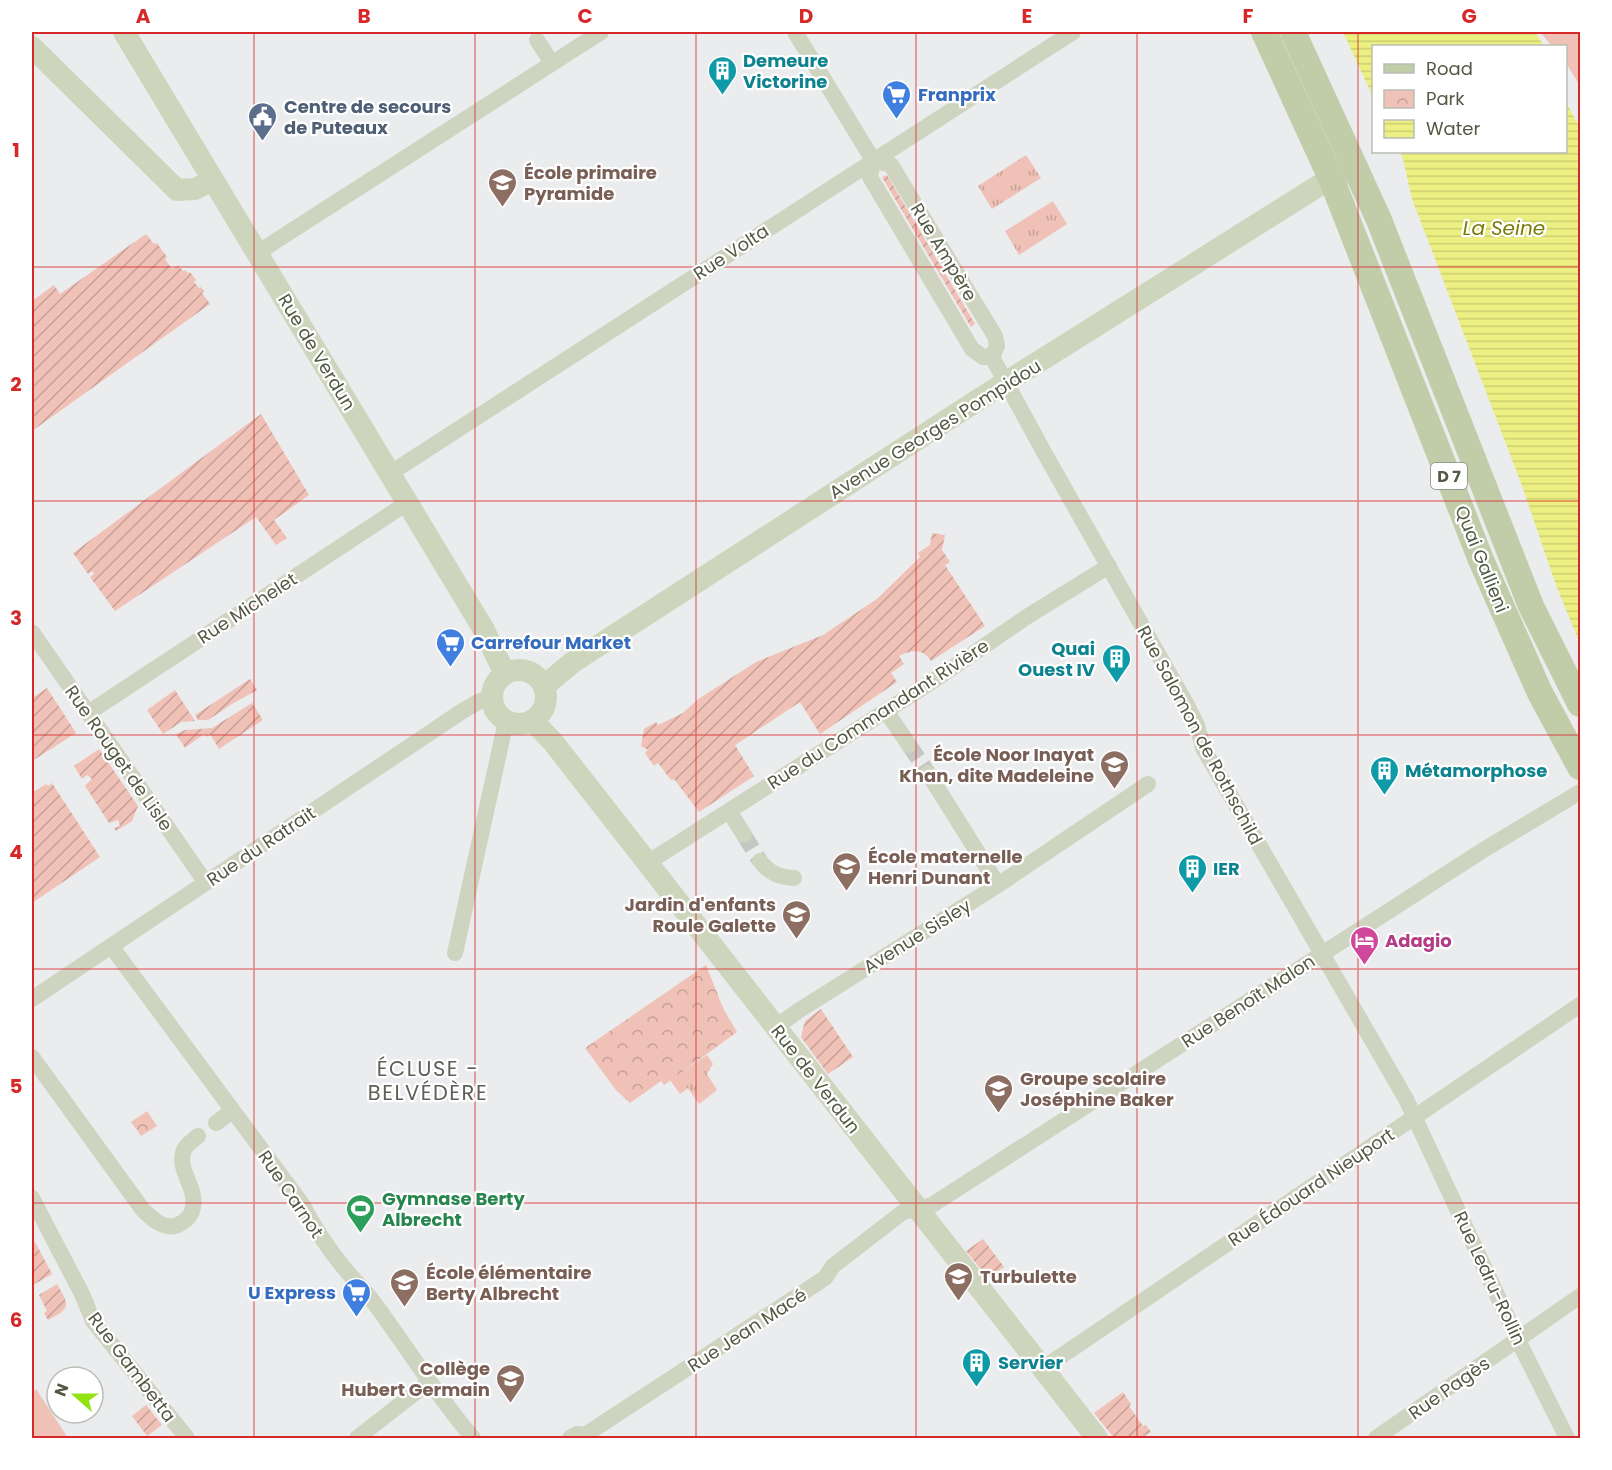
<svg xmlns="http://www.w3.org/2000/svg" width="1612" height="1470" font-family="Poppins,sans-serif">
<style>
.grass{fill:url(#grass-tufts)}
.park{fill:url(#park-crowns)}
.garden{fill:url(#garden-furrows)}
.pitch{fill:#f0c1b6}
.water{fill:url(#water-rules)}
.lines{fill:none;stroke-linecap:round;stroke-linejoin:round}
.street-tunnel{stroke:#c5c7c3;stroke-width:16;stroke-dasharray:16 8;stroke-linecap:butt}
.street{stroke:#ced4c0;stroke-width:16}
.secondary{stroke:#cdd6bc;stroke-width:22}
.primary{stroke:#c1cca9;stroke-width:26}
.grid{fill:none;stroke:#d62828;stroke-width:1.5;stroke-opacity:0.55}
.labels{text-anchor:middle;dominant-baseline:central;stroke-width:4.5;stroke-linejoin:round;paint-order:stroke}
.shield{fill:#fff;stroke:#878b7b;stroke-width:1.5}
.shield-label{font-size:16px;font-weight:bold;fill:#535943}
.culture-label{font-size:18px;font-weight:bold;fill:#0d838f;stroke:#fff;text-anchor:start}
.shop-label{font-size:18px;font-weight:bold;fill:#366cbe;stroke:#fff;text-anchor:start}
.service-label{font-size:18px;font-weight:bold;fill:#4e5e75;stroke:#fff;text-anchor:start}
.education-label{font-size:18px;font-weight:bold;fill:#785e54;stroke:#fff;text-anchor:start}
.street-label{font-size:18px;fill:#535943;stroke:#fff}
.hotel-label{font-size:18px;font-weight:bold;fill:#b23c85;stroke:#fff;text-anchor:start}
.leisure-label{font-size:18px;font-weight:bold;fill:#27864d;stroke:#fff;text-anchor:start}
.water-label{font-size:20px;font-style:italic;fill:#797b09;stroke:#fff}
.quarter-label{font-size:21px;letter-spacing:1.5px;fill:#5d6158;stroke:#fff}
.neatline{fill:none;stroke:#d62828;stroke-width:2}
.grid-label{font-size:20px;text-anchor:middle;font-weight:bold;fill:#d62828}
</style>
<defs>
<pattern id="grass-tufts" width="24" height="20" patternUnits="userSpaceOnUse" patternTransform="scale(1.5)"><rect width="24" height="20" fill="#f0c1b6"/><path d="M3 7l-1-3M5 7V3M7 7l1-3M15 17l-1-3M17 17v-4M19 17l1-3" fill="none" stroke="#c5a096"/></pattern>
<pattern id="park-crowns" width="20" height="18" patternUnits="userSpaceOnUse" patternTransform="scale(1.5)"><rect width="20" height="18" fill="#f0c1b6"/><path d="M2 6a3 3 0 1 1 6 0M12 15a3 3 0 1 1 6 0" fill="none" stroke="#c5a096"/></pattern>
<pattern id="garden-furrows" width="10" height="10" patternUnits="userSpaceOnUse" patternTransform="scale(1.5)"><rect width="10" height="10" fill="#f0c1b6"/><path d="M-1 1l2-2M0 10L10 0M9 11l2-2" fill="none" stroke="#c5a096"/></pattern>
<pattern id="water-rules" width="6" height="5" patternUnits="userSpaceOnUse" patternTransform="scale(1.5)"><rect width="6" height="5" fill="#ecef81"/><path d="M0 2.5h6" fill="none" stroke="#cccf71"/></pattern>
</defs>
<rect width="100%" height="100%" fill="#ebecee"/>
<g class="grass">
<polygon points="1026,155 1041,178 992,209 978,186"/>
<polygon points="1053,201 1067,224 1019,255 1005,231"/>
<polygon points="707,1055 713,1064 707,1074 717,1090 699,1104 688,1088 680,1094 670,1080"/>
</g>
<g class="park">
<polygon points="706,965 723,1008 737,1032 664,1085 661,1081 630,1103 616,1090 585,1048"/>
<polygon points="147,1111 157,1126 141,1136 131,1122"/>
</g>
<g class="garden">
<polygon points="887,175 975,324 971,327 882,177"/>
<polygon points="146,234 154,244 157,243 167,257 165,259 172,269 178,265 183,271 185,270 188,273 190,272 196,280 194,282 199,288 201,287 204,291 202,293 210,304 32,431 32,301 54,285 60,294"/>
<polygon points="261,414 309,495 274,520 287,538 276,545 256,517 115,611 90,577 94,574 92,571 88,574 73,553"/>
<path d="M 932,533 L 945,535 L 942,550 L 950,562 L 945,565 L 985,626 L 931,661 C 923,648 911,650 899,656 L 904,664 L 891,673 L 897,682 L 820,734 L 800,702 L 735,745 L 754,776 L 699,812 L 674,779 L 671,780 L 658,763 L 654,766 L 645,753 L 648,750 L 641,746 L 644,729 L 656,722 L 658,725 L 683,713 L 697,700 L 756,662 L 823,635 L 877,599 L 920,557 L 918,553 L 930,545 Z"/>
<polygon points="250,679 257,690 232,704 208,720 198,720 195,715"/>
<polygon points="47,688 76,733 32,761 32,698"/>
<polygon points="175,690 195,721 181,722 163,734 147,710"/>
<polygon points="252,703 263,720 219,749 210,734 206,737 204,734 185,748 176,734 185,730 212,728"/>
<polygon points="99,749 138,806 132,821 116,831 114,828 120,826 118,820 109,823 85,786 92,779 87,775 82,779 74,766"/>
<polygon points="52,783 100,857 32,903 32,793 46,784 48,786"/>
<polygon points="821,1009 853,1057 828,1074 801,1037 805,1021"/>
<polygon points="983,1239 1004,1267 988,1278 966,1251"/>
<polygon points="35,1242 52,1274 33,1285 32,1281 32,1244"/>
<path d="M 57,1284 C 69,1305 72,1308 48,1320 L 44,1313 L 47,1311 L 39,1295 Z"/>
<polygon points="1123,1392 1131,1404 1129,1406 1143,1426 1146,1425 1151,1432 1141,1438 1114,1438 1094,1413"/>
<polygon points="146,1405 162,1425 147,1436 132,1416"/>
</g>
<g class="pitch">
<polygon points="1540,32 1580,32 1580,86 1566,63 1566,46 1552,46"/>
<polygon points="36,1389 68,1438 32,1438 32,1393"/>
</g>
<g class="water">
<polygon points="1343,32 1535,32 1544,46 1374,46 1373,97"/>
<polygon points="1566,102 1580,128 1580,643 1557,588 1521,483 1412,199 1403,159 1400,152 1566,152"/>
</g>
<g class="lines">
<g class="street-tunnel">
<polyline points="909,745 928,773"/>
<polyline points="744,835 760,861"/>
</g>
<g class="street">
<polyline points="795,32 873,160 870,177 972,349 983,357 992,357"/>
<polyline points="537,40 552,63"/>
<polyline points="873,160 891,165 995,336 997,346 992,357"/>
<polyline points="257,253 601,32"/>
<polyline points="992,357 1045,454 1188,707 1197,725 1203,748 1406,1099 1518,1340 1567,1438"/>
<polyline points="389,474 1073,32"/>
<polyline points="32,632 206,883"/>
<polyline points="886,711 909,745"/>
<polyline points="88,713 407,503"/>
<polyline points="928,773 998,885"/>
<polyline points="729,811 744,835"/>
<path d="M 760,861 C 769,873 779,877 794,878"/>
<polyline points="647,863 933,681 1028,616 1109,566"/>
<path d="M 111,946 L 302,1204 C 314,1227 328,1249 345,1269 C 355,1281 366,1292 375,1304 C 408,1349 437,1396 473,1438"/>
<polyline points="455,953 506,721"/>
<polyline points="32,999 464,710 480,701 492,698"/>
<polyline points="776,1027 798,1011 998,885 1148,784"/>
<path d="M 32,1057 L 143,1210 C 154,1221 168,1233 183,1222 C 188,1219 192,1213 193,1207 C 197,1188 178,1171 183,1153 C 185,1145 192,1141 198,1136"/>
<polyline points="216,1123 232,1111"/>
<polyline points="32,1198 82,1294 93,1321 187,1438"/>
<polyline points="1042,1369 1580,1005"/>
<polyline points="357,1438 429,1382"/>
<polyline points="570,1438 577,1434 585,1435 825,1278 833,1266 903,1212 932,1205 1485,849 1580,792"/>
<polyline points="1376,1438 1580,1296"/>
</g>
<g class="secondary">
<polyline points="124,32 484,630 505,674"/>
<polyline points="32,47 177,190 195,189 213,180"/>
<circle cx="519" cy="697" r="27"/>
<polyline points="544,686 573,662 978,400 1331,178 1348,171"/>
<polyline points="533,721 553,742 1097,1438"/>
</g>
<g class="primary">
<polyline points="1264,32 1331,178 1481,560 1540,693 1580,767"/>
<polyline points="1293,32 1379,220 1531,606 1580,704"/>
</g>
</g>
<path class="grid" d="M 254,32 L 254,1438M 475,32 L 475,1438M 696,32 L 696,1438M 916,32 L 916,1438M 1137,32 L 1137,1438M 1358,32 L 1358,1438M 32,267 L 1580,267M 32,501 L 1580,501M 32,735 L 1580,735M 32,969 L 1580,969M 32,1203 L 1580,1203"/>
<defs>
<symbol id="building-pin" viewBox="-11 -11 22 30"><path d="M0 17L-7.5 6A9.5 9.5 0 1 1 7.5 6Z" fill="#0f9aa8" stroke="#fff"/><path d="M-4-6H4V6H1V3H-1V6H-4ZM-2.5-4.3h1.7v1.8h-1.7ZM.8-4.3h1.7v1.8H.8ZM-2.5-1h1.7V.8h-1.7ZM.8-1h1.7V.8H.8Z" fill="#fff"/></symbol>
<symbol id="supermarket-pin" viewBox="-11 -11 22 30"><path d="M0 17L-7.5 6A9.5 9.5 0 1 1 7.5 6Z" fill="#3f7fe0" stroke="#fff"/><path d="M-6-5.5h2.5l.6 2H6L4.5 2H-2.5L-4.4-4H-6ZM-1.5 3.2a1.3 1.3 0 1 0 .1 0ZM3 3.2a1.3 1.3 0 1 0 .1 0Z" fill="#fff"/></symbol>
<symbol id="civic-pin" viewBox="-11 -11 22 30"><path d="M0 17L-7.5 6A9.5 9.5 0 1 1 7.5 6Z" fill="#5c6f8a" stroke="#fff"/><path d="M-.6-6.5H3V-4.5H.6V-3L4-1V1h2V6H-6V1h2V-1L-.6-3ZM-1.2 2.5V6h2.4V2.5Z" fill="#fff"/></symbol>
<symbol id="school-pin" viewBox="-11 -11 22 30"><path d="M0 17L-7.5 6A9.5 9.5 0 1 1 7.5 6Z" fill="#8d6e63" stroke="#fff"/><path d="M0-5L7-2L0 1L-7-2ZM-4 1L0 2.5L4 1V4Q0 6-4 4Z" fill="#fff"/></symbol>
<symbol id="hotel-pin" viewBox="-11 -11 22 30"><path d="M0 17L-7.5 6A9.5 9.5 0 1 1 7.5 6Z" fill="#d1479c" stroke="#fff"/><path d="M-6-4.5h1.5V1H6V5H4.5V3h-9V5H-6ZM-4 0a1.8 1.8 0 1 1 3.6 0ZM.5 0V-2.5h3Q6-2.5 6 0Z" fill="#fff"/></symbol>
<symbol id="stadium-pin" viewBox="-11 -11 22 30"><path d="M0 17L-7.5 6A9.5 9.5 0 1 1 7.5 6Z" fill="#2e9e5b" stroke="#fff"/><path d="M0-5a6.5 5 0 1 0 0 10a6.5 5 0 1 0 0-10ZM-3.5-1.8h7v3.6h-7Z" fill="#fff"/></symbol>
</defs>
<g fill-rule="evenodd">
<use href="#building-pin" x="706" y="54" width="33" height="45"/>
<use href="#supermarket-pin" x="880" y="78" width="33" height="45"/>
<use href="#civic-pin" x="246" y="100" width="33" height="45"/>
<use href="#school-pin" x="486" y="166" width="33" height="45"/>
<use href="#supermarket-pin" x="434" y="626" width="33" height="45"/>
<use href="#building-pin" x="1100" y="642" width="33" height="45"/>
<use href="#school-pin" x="1098" y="748" width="33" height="45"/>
<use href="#building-pin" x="1368" y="754" width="33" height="45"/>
<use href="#school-pin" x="830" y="850" width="33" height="45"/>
<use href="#building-pin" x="1176" y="852" width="33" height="45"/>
<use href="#school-pin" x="780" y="898" width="33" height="45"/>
<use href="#hotel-pin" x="1348" y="924" width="33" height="45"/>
<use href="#school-pin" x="982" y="1072" width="33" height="45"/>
<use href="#stadium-pin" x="344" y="1192" width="33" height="45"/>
<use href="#school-pin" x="942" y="1260" width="33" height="45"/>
<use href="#school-pin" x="388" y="1266" width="33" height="45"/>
<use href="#supermarket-pin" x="340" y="1276" width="33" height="45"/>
<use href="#building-pin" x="960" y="1346" width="33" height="45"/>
<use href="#school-pin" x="494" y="1362" width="33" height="45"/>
</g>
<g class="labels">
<rect class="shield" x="1431" y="463" width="36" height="26" rx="4.5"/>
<g class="shield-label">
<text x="1449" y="476">D 7</text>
</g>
<g class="culture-label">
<text x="743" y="60">Demeure<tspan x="743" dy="21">Victorine</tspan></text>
<text x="1095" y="648" text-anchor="end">Quai<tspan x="1095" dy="21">Ouest IV</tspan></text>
<text x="1405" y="770">Métamorphose</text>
<text x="1213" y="868">IER</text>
<text x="998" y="1362">Servier</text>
</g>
<g class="shop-label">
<text x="918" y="94">Franprix</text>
<text x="471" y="642">Carrefour Market</text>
<text x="336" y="1292" text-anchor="end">U Express</text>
</g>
<g class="service-label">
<text x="284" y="106">Centre de secours<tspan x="284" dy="21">de Puteaux</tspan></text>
</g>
<g class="education-label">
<text x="524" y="172">École primaire<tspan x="524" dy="21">Pyramide</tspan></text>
<text x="1094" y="754" text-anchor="end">École Noor Inayat<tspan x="1094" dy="21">Khan, dite Madeleine</tspan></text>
<text x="868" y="856">École maternelle<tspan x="868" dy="21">Henri Dunant</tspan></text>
<text x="776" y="904" text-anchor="end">Jardin d'enfants<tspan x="776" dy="21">Roule Galette</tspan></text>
<text x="1020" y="1078">Groupe scolaire<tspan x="1020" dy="21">Joséphine Baker</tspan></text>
<text x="426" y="1272">École élémentaire<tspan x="426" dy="21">Berty Albrecht</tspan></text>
<text x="980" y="1276">Turbulette</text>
<text x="490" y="1368" text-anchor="end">Collège<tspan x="490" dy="21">Hubert Germain</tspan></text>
</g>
<g class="street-label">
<text transform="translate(731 252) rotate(-33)">Rue Volta</text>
<text transform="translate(944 252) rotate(59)">Rue Ampère</text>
<text transform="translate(317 352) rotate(59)">Rue de Verdun</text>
<text transform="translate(935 429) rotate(-32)">Avenue Georges Pompidou</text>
<text transform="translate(1482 559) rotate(68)">Quai Gallieni</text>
<text transform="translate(247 608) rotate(-33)">Rue Michelet</text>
<text transform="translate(878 714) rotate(-33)">Rue du Commandant Rivière</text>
<text transform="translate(1200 735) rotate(62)">Rue Salomon de Rothschild</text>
<text transform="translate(119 758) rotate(55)">Rue Rouget de Lisle</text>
<text transform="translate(261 846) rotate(-34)">Rue du Ratrait</text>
<text transform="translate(917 936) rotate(-32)">Avenue Sisley</text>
<text transform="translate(1248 1001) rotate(-33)">Rue Benoît Malon</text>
<text transform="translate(816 1079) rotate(52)">Rue de Verdun</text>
<text transform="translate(1311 1187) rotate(-34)">Rue Édouard Nieuport</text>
<text transform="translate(291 1194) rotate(56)">Rue Carnot</text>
<text transform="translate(1490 1278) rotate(65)">Rue Ledru-Rollin</text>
<text transform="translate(747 1330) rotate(-33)">Rue Jean Macé</text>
<text transform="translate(132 1367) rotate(53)">Rue Gambetta</text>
<text transform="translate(1449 1388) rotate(-35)">Rue Pagès</text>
</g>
<g class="hotel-label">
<text x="1385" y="940">Adagio</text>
</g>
<g class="leisure-label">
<text x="382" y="1198">Gymnase Berty<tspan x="382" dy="21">Albrecht</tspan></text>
</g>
<g class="water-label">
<text x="1504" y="228">La Seine</text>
</g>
<g class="quarter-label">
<text x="428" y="1068">ÉCLUSE -<tspan x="428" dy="24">BELVÉDÈRE</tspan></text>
</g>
</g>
<rect width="1612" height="1470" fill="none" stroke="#ffffff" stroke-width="66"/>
<rect x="1372" y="45" width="195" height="108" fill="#ffffff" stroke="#babdb4" stroke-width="1.5"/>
<rect x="1384" y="64" width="30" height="9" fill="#c1cca9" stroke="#babdb4" stroke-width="1.5"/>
<text x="1426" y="75" font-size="18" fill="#535943">Road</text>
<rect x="1384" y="90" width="30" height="18" fill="url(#park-crowns)" stroke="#babdb4" stroke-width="1.5"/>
<text x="1426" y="105" font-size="18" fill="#535943">Park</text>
<rect x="1384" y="120" width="30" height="18" fill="url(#water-rules)" stroke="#babdb4" stroke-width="1.5"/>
<text x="1426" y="135" font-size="18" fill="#535943">Water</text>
<g transform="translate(75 1395) rotate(291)"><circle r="28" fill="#ffffff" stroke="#babdb4" stroke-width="1.5"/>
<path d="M0-4.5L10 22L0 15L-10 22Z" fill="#93e211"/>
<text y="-9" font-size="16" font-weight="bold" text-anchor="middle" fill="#535943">N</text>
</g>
<rect x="33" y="33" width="1546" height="1404" class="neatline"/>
<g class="grid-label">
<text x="143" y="23">A</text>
<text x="364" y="23">B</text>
<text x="585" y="23">C</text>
<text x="806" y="23">D</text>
<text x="1027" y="23">E</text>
<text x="1248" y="23">F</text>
<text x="1469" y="23">G</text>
<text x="16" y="157">1</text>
<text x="16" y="391">2</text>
<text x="16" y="625">3</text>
<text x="16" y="859">4</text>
<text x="16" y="1093">5</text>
<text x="16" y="1327">6</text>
</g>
</svg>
